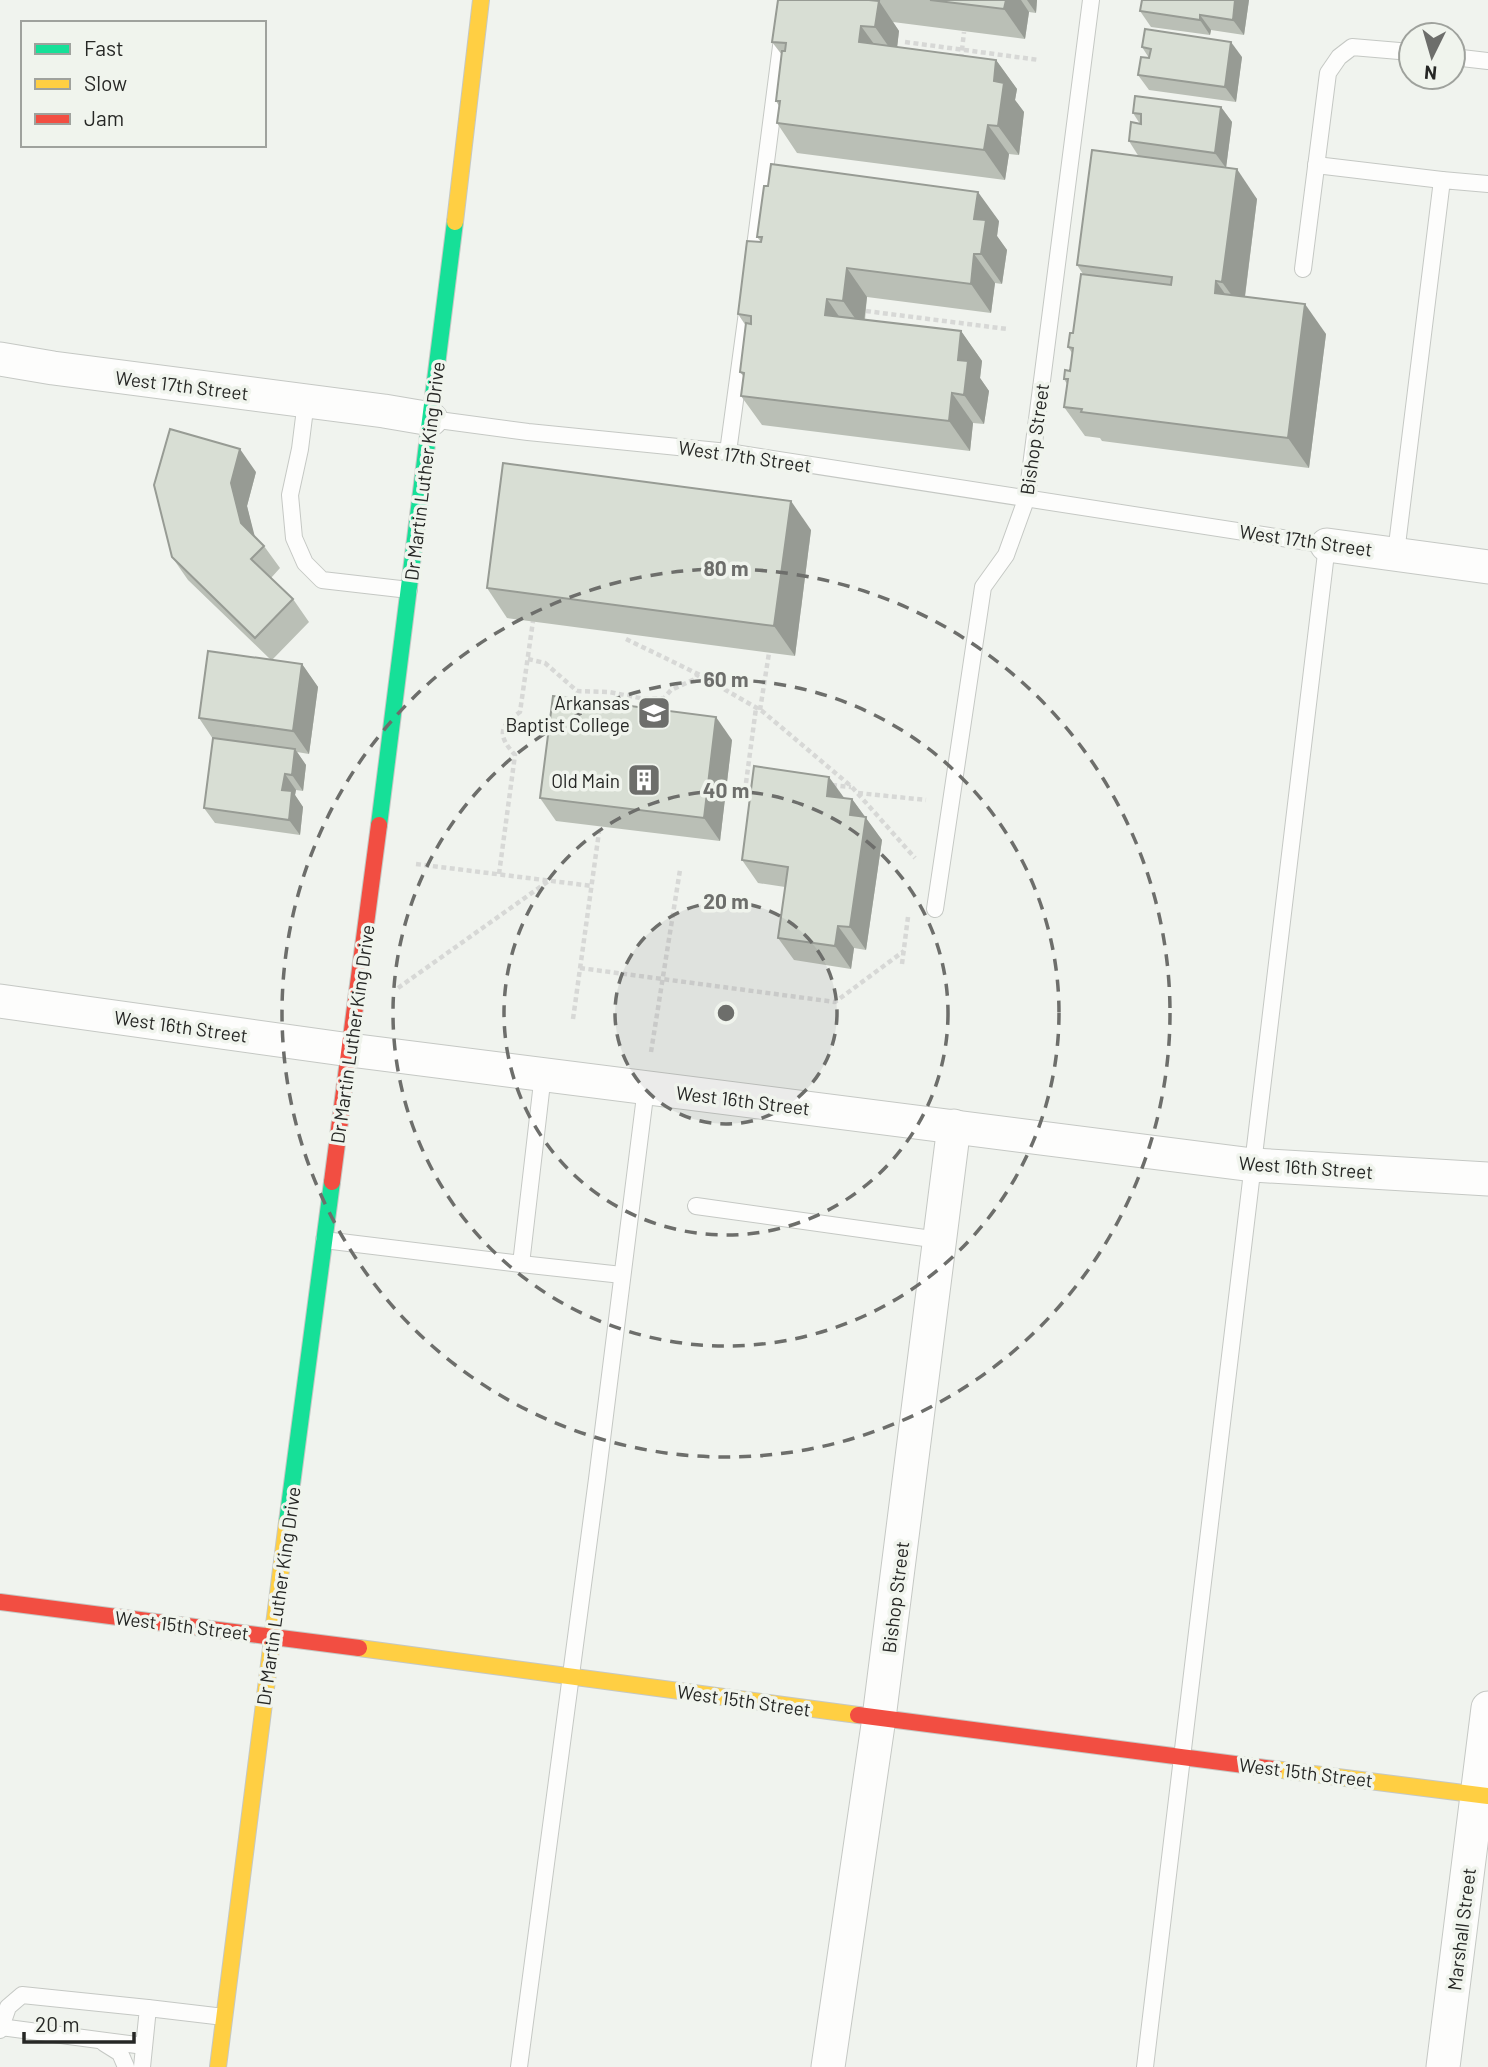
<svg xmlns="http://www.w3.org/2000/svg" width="1488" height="2067" font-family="Barlow,sans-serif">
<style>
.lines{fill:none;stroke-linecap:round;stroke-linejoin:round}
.lane-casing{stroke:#c5c8c4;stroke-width:18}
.street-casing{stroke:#c5c8c4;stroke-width:35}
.fast-casing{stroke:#c5c8c4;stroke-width:18}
.slow-casing{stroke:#c5c8c4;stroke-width:18}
.jam-casing{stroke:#c5c8c4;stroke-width:18}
.path{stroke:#d7d8d6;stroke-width:4.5;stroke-dasharray:5 3.5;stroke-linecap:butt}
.lane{stroke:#fdfdfc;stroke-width:16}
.street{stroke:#fdfdfc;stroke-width:33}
.fast{stroke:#16e098;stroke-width:16}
.slow{stroke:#ffcf43;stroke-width:16}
.jam{stroke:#f24e42;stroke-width:16}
.wall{fill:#babfb6}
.shaded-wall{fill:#979b94}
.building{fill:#d8ded4;stroke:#979b94;stroke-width:2}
.ring{fill:none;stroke:#6d6e6b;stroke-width:3.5;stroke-dasharray:12 9}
.labels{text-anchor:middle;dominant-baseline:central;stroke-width:7;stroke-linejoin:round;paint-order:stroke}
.street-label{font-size:19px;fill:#262725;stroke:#f0f4ed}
.poi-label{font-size:19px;fill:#262725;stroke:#f0f4ed;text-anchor:end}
.centre{fill:#6d6e6b;stroke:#f0f4ed;stroke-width:3.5}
.ring-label{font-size:21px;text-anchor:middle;font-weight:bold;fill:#6d6e6b;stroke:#f0f4ed;stroke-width:7;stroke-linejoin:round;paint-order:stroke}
</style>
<rect width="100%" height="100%" fill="#f0f3ee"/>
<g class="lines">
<defs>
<g id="lane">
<polyline points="1453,57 1488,61"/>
<polyline points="1316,165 1442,180"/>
<polyline points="753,262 787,0"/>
<polyline points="1303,269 1328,73 1339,57 1352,47 1411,52"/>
<polyline points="306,401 300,449 290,495 294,538 305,563 322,580 409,590"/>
<polyline points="431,419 528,432 728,452 1327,545 1145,2067"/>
<polyline points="728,452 748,305"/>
<polyline points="1396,553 1442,180 1488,184"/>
<polyline points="935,909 983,587 1006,555 1027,497 1091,0"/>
<polyline points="696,1206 939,1240"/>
<polyline points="324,1240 521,1264 543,1074"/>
<polyline points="521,1264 622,1275"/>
<polyline points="148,2008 224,2017"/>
<polyline points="0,2027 144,2046"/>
<polyline points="0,2030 8,2007 22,1995 148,2008 142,2067"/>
<polyline points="104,2043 120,2053 126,2067"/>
<polyline points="519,2067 597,1479 646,1088"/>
</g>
<g id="street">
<polyline points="0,359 53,368 384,411 431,419"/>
<polyline points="1327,545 1488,567"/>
<polyline points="0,1001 350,1050 1253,1165 1488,1179"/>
<polyline points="828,2067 879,1718 954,1126"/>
<polyline points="1443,2067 1488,1708"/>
</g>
<g id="fast">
<polyline points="379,825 455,222"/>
<polyline points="287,1522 332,1182"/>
</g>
<g id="slow">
<polyline points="455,222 481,0"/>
<polyline points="359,1648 858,1715"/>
<polyline points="1274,1769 1488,1796"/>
<polyline points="218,2067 287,1522"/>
</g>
<g id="jam">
<polyline points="332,1182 379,825"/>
<polyline points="0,1602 359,1648"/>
<polyline points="858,1715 1274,1769"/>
</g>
</defs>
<use href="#lane" class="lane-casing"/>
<use href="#street" class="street-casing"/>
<use href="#fast" class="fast-casing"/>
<use href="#slow" class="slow-casing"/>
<use href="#jam" class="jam-casing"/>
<g class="path">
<polyline points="905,42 1039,60"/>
<polyline points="961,59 964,32"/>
<polyline points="866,311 1007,329"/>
<polyline points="626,639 698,674 762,711 852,787 915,858"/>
<polyline points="528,659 545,663 577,691 609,692 645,699 664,698 671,690 695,679 698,674"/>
<polyline points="760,710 769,653"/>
<polyline points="746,783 756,708"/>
<polyline points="832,785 851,787"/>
<polyline points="858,793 926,800"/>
<polyline points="416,864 592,886"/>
<path d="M 499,874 L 515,755 C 498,736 498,727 520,712 L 533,621"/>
<polyline points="902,964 908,917"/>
<polyline points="580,968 835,1002 904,951"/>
<polyline points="398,988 550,880"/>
<polyline points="573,1019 599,832"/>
<polyline points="651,1052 680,870"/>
</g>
<use href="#lane" class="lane"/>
<use href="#street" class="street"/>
<use href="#fast" class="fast"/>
<use href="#slow" class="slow"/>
<use href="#jam" class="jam"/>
</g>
<g class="wall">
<polygon points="778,0 1037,0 1036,13 1029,12 1025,39 893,22 899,31 897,47 996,60 1017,89 1015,100 1024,112 1019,155 1009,154 1005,180 797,153 777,123 779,106 776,101 782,55 772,42"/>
<polygon points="1249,0 1244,35 1211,30 1210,35 1151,27 1140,11"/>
<polygon points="1142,47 1242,57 1236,102 1149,90 1138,75 1149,58"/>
<polygon points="1221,107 1232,122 1226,168 1257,199 1245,297 1326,334 1309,468 1102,441 1100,438 1085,436 1064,407 1067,384 1064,379 1070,371 1072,353 1068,347 1073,333 1083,274 1077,265 1139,157 1129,141 1140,124 1133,113"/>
<polygon points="999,221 997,236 1007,250 1002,284 995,283 991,313 867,297 865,320 961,331 982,361 980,378 989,391 984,424 973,423 970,451 762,425 741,396 744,377 740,372 746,326 738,314 761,242 757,237"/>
<polygon points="256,472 247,506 254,536 264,546 280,568 271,578 293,599 309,622 272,660 302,664 318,687 309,754 297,752 306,765 303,791 296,790 295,795 303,807 300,835 215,823 204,808 213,739 199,718 270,659 188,580 172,557"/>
<polygon points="811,530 795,656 507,618 487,588"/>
<polygon points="732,740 720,841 556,821 540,798"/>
<polygon points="844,798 852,799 882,840 866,950 854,948 851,969 794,960 778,938 785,887 758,883 742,860"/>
</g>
<g class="shaded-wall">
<polygon points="1006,0 1021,0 1029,12 1025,39 1004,9"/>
<polygon points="1027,0 1037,0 1036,13"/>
<polygon points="1235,0 1249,0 1244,35 1233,20"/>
<polygon points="879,1 899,31 896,57 875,27"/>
<polygon points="1200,15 1211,30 1210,35 1200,20"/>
<polygon points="861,26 882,55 859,42"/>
<polygon points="1231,42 1242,57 1236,102 1225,87"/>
<polygon points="996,60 1017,89 1015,100 1024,112 1019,155 998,126 994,81"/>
<polygon points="1221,107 1232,122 1226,168 1215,153"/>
<polygon points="988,125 1009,154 1005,180 984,150"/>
<polygon points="1237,169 1257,199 1243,311 1222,282"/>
<polygon points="978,192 999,221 997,236 1007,250 1002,284 981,254 974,219"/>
<polygon points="974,254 995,283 991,313 971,284"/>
<polygon points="847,268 867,297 863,330 843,301"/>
<polygon points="1216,281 1237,311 1215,293"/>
<polygon points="827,299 847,328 825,315"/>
<polygon points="1305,304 1326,334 1309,468 1288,438"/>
<polygon points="961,331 982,361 980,378 989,391 984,424 964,395 958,360"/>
<polygon points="952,393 973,423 970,451 949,421"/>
<polygon points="240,449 256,472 247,506 257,545 241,523 231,483"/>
<polygon points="791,501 811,530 795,656 774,626"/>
<polygon points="302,664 318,687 309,754 293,731"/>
<polygon points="716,717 732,740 720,841 704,818"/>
<polygon points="295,749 306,765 303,791 292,775"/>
<polygon points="285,774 296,790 295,795 303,807 300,835 289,820 282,790"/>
<polygon points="829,777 845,799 827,796"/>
<polygon points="852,799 882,840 866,950 850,927 850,815"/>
<polygon points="838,926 854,948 851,969 835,946"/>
</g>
<g class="building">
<polygon points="778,0 869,0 879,1 875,27 861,26 859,42 996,60 994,81 1004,83 998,126 988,125 984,150 777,123 780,101 776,101 782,51 785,51 786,43 772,42"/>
<polygon points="930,0 1006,0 1004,9"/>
<polygon points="1142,0 1235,0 1233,20 1200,15 1200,20 1140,11"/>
<polygon points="1145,29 1231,42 1225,87 1138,75 1141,57 1149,58 1151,49 1142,47"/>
<polygon points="1135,96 1221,107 1215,153 1129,141 1131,122 1141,124 1141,114 1133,113"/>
<polygon points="1092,150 1237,169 1222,282 1216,281 1215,293 1305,304 1288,438 1081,412 1082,409 1064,407 1068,379 1064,379 1065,370 1070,371 1073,348 1068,347 1070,333 1073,333 1081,274 1171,285 1172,277 1077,265"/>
<polygon points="771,164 978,192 974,219 986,220 981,254 974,254 971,284 847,268 843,301 827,299 825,315 961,331 958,360 968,361 964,395 952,393 949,421 741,396 744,373 740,372 746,323 751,324 751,316 738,314 747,241 761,242 762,237 757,237 764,186 768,186"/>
<polygon points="170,429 240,449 231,483 241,523 264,546 251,559 293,599 255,638 172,557 154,485"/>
<polygon points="503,463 791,501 774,626 487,588"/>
<polygon points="208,651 302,664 293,731 199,718"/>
<polygon points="553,696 716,717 704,818 540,798"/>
<polygon points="213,738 295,749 292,775 285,774 282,790 292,791 289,820 204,808"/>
<polygon points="754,766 829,777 827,796 852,799 850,815 866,817 850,927 838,926 835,946 778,938 788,867 742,860"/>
</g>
<circle cx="726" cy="1013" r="111" fill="#6d6e6b" fill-opacity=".12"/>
<g class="ring">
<circle cx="726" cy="1013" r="111"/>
<circle cx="726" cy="1013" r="222"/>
<circle cx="726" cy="1013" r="333"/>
<circle cx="726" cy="1013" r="444"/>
</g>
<defs>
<symbol id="university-square" viewBox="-11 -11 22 22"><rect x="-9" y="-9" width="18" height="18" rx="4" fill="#6d6e6b" stroke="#f0f4ed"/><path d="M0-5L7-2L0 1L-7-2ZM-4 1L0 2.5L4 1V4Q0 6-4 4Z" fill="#fff"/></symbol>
<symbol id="building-square" viewBox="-11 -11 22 22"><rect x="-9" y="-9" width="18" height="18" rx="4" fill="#6d6e6b" stroke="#f0f4ed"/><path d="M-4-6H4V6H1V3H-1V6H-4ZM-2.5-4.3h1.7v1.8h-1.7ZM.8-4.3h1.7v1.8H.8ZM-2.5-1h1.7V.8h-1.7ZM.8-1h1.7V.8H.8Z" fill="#fff"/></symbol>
</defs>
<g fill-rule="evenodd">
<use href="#university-square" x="635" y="694" width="38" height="38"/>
<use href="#building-square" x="625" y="761" width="38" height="38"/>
</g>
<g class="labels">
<g class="street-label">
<text transform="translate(182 385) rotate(7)">West 17th Street</text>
<text transform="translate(1034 439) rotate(-82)">Bishop Street</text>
<text transform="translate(745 456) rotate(8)">West 17th Street</text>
<text transform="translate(424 471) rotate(-83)">Dr Martin Luther King Drive</text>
<text transform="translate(1306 540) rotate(8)">West 17th Street</text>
<text transform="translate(181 1026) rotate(8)">West 16th Street</text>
<text transform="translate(352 1034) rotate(-82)">Dr Martin Luther King Drive</text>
<text transform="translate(743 1100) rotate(7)">West 16th Street</text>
<text transform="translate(1306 1167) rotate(4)">West 16th Street</text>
<text transform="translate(278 1596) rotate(-82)">Dr Martin Luther King Drive</text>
<text transform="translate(895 1597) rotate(-83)">Bishop Street</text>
<text transform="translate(182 1625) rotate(7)">West 15th Street</text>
<text transform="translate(744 1700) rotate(8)">West 15th Street</text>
<text transform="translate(1306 1772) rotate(7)">West 15th Street</text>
<text transform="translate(1461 1929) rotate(-83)">Marshall Street</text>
</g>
<g class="poi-label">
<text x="630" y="702">Arkansas<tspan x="630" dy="22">Baptist College</tspan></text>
<text x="620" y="780">Old Main</text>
</g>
</g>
<circle cx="726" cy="1013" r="10" class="centre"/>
<g class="ring-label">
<text x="726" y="576">80 m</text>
<text x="726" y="687">60 m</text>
<text x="726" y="798">40 m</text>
<text x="726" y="909">20 m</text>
</g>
<rect x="21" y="21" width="245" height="126" fill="#f0f4ed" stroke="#9fa29d" stroke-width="2"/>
<rect x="35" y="44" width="35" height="10" fill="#16e098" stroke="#9fa29d" stroke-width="2"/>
<text x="84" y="56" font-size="21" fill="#262725">Fast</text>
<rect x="35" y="79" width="35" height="10" fill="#ffcf43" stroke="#9fa29d" stroke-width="2"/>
<text x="84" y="91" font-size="21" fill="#262725">Slow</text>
<rect x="35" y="114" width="35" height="10" fill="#f24e42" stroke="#9fa29d" stroke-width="2"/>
<text x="84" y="126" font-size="21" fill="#262725">Jam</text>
<g transform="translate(1432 56) rotate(185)"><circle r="33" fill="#f0f4ed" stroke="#9fa29d" stroke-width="2"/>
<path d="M0-5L12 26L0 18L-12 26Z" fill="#6d6e6b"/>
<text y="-10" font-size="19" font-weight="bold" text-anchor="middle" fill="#262725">N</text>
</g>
<path d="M24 2032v10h110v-10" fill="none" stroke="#262725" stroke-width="3.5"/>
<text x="35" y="2032" font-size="21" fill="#262725" stroke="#f0f4ed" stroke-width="5" paint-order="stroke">20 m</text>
</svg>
